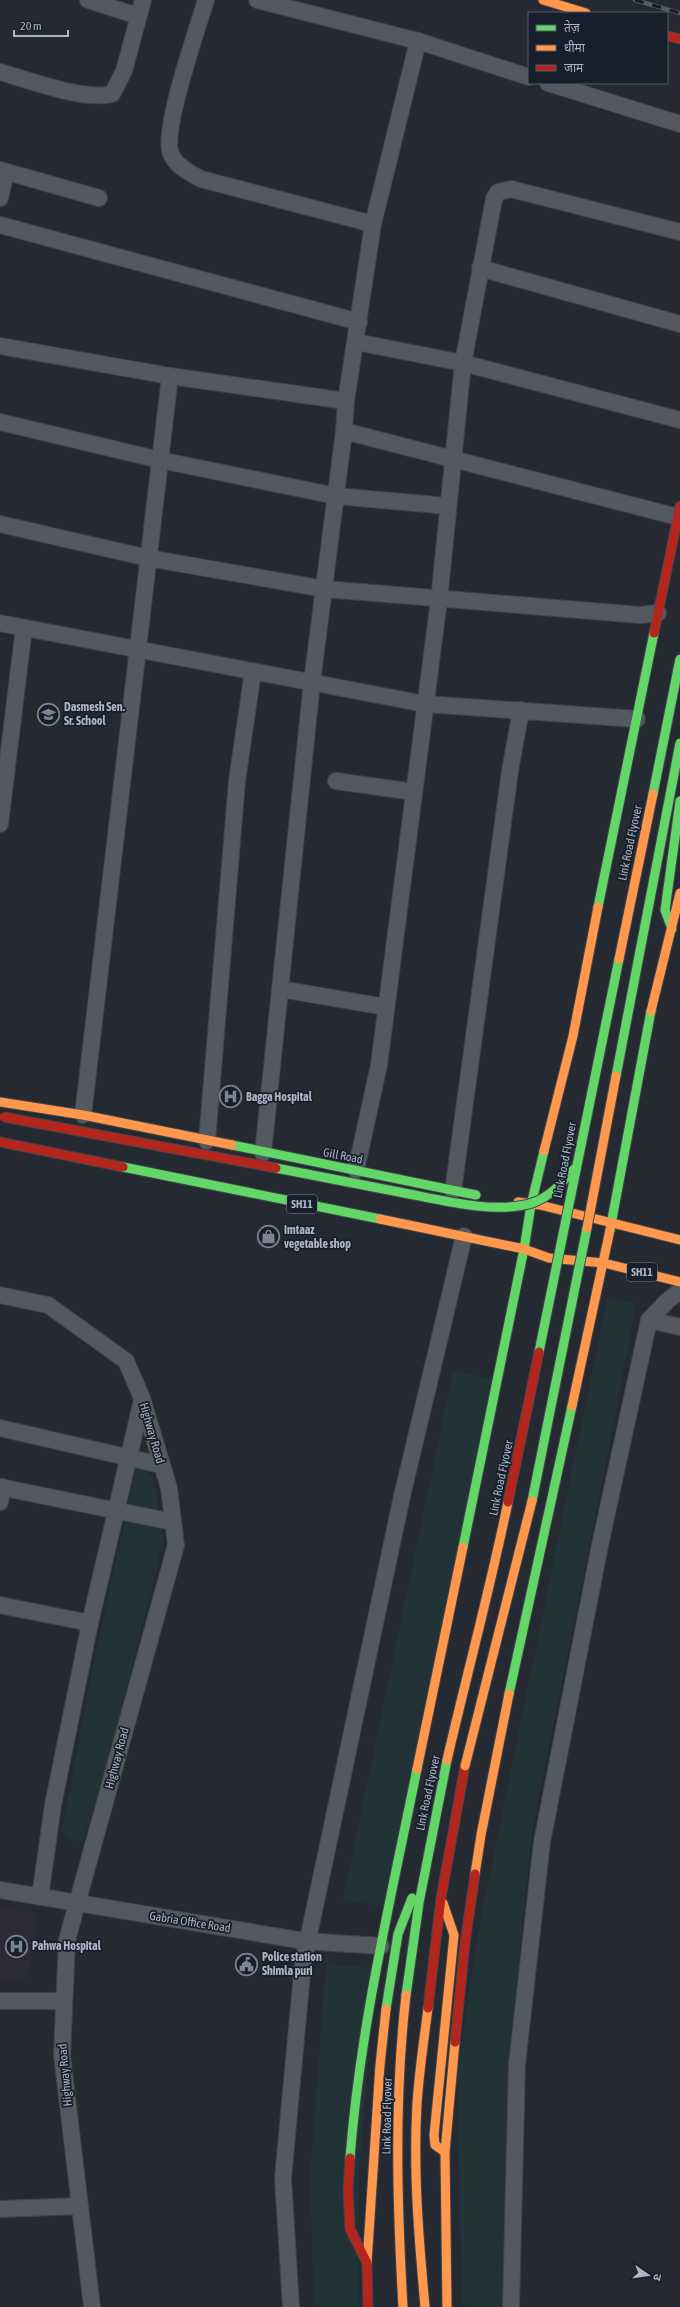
<svg xmlns="http://www.w3.org/2000/svg" width="680" height="2307" font-family="'Asap Condensed','Noto Sans Devanagari',sans-serif">
<style>
.medical{fill:#2c2a38}
.green{fill:#213337}
.lines{fill:none;stroke-linecap:round;stroke-linejoin:round}
.street-casing{stroke:#40444a;stroke-width:18}
.fast-casing{stroke:#40444a;stroke-width:11}
.slow-casing{stroke:#40444a;stroke-width:11}
.jam-casing{stroke:#40444a;stroke-width:11}
.street{stroke:#545860;stroke-width:16}
.fast{stroke:#63d668;stroke-width:9}
.slow{stroke:#ff974d;stroke-width:9}
.jam{stroke:#b3261e;stroke-width:9}
.rail-casing{stroke:#585c63;stroke-width:4.5}
.rail{stroke:#181f2c;stroke-width:3;stroke-dasharray:9;stroke-linecap:butt}
.fast-bridge-casing{stroke:#42464e;stroke-width:11;stroke-linecap:butt}
.slow-bridge-casing{stroke:#42464e;stroke-width:11;stroke-linecap:butt}
.jam-bridge-casing{stroke:#42464e;stroke-width:11;stroke-linecap:butt}
.fast-bridge{stroke:#63d668;stroke-width:9}
.slow-bridge{stroke:#ff974d;stroke-width:9}
.jam-bridge{stroke:#b3261e;stroke-width:9}
.labels{text-anchor:middle;dominant-baseline:central;stroke-width:3.5;stroke-linejoin:round;paint-order:stroke}
.shield{fill:#181f2c;stroke:#808797;stroke-width:1}
.shield-label{font-size:11px;font-weight:bold;fill:#acb4c5}
.poi-label{font-size:12px;font-weight:bold;fill:#acb4c5;stroke:#181f2c;text-anchor:start}
.street-label{font-size:12px;fill:#acb4c5;stroke:#181f2c}
</style>
<rect width="100%" height="100%" fill="#252931"/>
<polygon class="medical" points="0,1907 39,1914 28,1979 0,1979"/>
<g class="green">
<polygon points="607,1299 636,1303 613,1428 532,1831 508,2071 510,2307 467,2307 462,2300 457,2073 478,1932"/>
<polygon points="453,1371 499,1381 389,1908 343,1899"/>
<polygon points="137,1465 153,1477 164,1537 110,1756 82,1844 62,1833 91,1674"/>
<polygon points="326,1964 376,1968 359,2178 359,2307 314,2307 310,2176"/>
</g>
<g class="lines">
<defs>
<g id="street">
<polyline points="88,0 138,16"/>
<path d="M 206,0 C 198,27 161,132 171,154 C 176,166 190,173 201,179 L 373,224"/>
<polyline points="257,0 418,41 529,77"/>
<path d="M 0,72 C 29,80 83,101 112,94 L 124,71 L 143,0"/>
<polyline points="548,83 680,124"/>
<polyline points="0,170 99,198"/>
<polyline points="0,198 6,172"/>
<polyline points="0,225 359,322"/>
<polyline points="480,268 680,324"/>
<polyline points="356,342 463,363 680,420"/>
<polyline points="0,346 170,376 346,401"/>
<polyline points="0,422 160,460 336,496 448,506"/>
<polyline points="344,431 678,517"/>
<polyline points="0,524 148,558 325,589 640,615 658,613"/>
<polyline points="0,623 425,704 637,719"/>
<polyline points="336,781 414,792"/>
<polyline points="0,824 24,628"/>
<polyline points="280,989 386,1007"/>
<polyline points="83,1115 170,376"/>
<polyline points="207,1141 237,781 253,671"/>
<polyline points="263,1153 312,682 344,431 346,401 373,224 418,41"/>
<polyline points="356,1170 379,1065 439,600 463,363 494,199 498,192 511,189 680,232"/>
<polyline points="453,1191 510,771 521,710"/>
<polyline points="0,1295 48,1305 126,1361 142,1398 169,1488 176,1545 67,1940 62,2055 92,2307"/>
<polyline points="649,1320 680,1327"/>
<polyline points="0,1428 161,1465"/>
<polyline points="0,1487 173,1522"/>
<polyline points="0,1502 3,1487"/>
<polyline points="0,1605 90,1623"/>
<polyline points="0,1890 304,1941 381,1946"/>
<polyline points="40,1897 53,1805 90,1623 142,1400"/>
<polyline points="0,2001 64,2001"/>
<polyline points="0,2209 79,2206"/>
<polyline points="291,2307 283,2178 303,1963 402,1496 464,1236"/>
<polyline points="511,2307 517,2064 542,1842 600,1545 649,1320 667,1301 680,1291"/>
</g>
<g id="fast">
<polyline points="598,907 654,633"/>
<polyline points="672,929 665,910 680,801"/>
<polyline points="232,1145 476,1195"/>
<polyline points="123,1167 380,1219"/>
<polyline points="610,1230 651,1011"/>
<polyline points="463,1547 524,1249 531,1205 544,1151"/>
<polyline points="509,1694 572,1406"/>
<polyline points="406,1995 419,1903 447,1760"/>
<polyline points="386,2009 398,1934 412,1898"/>
<path d="M 350,2158 C 360,2027 391,1898 417,1769"/>
</g>
<g id="slow">
<polyline points="543,0 586,13"/>
<polyline points="651,1011 680,893"/>
<polyline points="0,1102 83,1115 232,1145"/>
<polyline points="544,1151 573,1036 598,907"/>
<polyline points="518,1202 540,1205 680,1240"/>
<polyline points="380,1219 524,1249 549,1258 604,1263 680,1282"/>
<polyline points="572,1406 610,1230"/>
<polyline points="417,1769 463,1547"/>
<polyline points="475,1874 481,1835 509,1694"/>
<polyline points="443,1903 454,1935 434,2135 435,2145 445,2152"/>
<polyline points="367,2263 380,2065 386,2009"/>
<path d="M 403,2307 C 397,2203 394,2099 406,1995"/>
<path d="M 425,2307 C 419,2240 413,2172 417,2104 C 419,2072 424,2040 428,2008"/>
<polyline points="447,2307 445,2152 455,2042"/>
</g>
<g id="jam">
<polyline points="667,36 680,39"/>
<polyline points="654,633 680,506"/>
<polyline points="0,1142 123,1167"/>
<polyline points="428,2008 441,1898 465,1766"/>
<polyline points="455,2042 465,1943 475,1874"/>
<polyline points="350,2158 348,2190 350,2229 367,2263 368,2307"/>
</g>
</defs>
<use href="#street" class="street-casing"/>
<use href="#fast" class="fast-casing"/>
<use href="#slow" class="slow-casing"/>
<use href="#jam" class="jam-casing"/>
<use href="#street" class="street"/>
<use href="#fast" class="fast"/>
<use href="#slow" class="slow"/>
<use href="#jam" class="jam"/>
<defs>
<polyline id="rail" points="635,0 680,13"/>
</defs>
<use href="#rail" class="rail-casing"/>
<use href="#rail" class="rail"/>
<defs>
<g id="fast-bridge">
<polyline points="653,794 680,659"/>
<polyline points="616,1076 680,743"/>
<path d="M 276,1168 C 317,1176 358,1184 399,1192 C 437,1199 495,1215 532,1203 C 550,1197 562,1183 574,1169"/>
<polyline points="539,1352 619,959"/>
<polyline points="532,1501 587,1228"/>
</g>
<g id="slow-bridge">
<polyline points="619,959 653,794"/>
<polyline points="587,1228 616,1076"/>
<path d="M 447,1760 C 467,1674 490,1589 508,1502"/>
<polyline points="465,1766 532,1501"/>
</g>
<g id="jam-bridge">
<polyline points="4,1117 276,1168"/>
<polyline points="508,1502 539,1352"/>
</g>
</defs>
<use href="#fast-bridge" class="fast-bridge-casing"/>
<use href="#slow-bridge" class="slow-bridge-casing"/>
<use href="#jam-bridge" class="jam-bridge-casing"/>
<use href="#fast-bridge" class="fast-bridge"/>
<use href="#slow-bridge" class="slow-bridge"/>
<use href="#jam-bridge" class="jam-bridge"/>
</g>
<defs>
<symbol id="school-ring" viewBox="-11 -11 22 22"><circle r="9.5" fill="#181f2c" stroke="#7d8391" stroke-width="1.5"/><path d="M0-5L7-2L0 1L-7-2ZM-4 1L0 2.5L4 1V4Q0 6-4 4Z" fill="#7d8391"/></symbol>
<symbol id="hospital-ring" viewBox="-11 -11 22 22"><circle r="9.5" fill="#181f2c" stroke="#7d8391" stroke-width="1.5"/><path d="M-5-5h3v3.5h4V-5h3V5h-3V1.5h-4V5h-3Z" fill="#7d8391"/></symbol>
<symbol id="shop-ring" viewBox="-11 -11 22 22"><circle r="9.5" fill="#181f2c" stroke="#7d8391" stroke-width="1.5"/><path d="M-5-2.5h2.3a2.7 3.5 0 0 1 5.4 0H5L5.5 6h-11ZM-1.5-2.5h3a1.5 2.3 0 0 0-3 0Z" fill="#7d8391"/></symbol>
<symbol id="civic-ring" viewBox="-11 -11 22 22"><circle r="9.5" fill="#181f2c" stroke="#7d8391" stroke-width="1.5"/><path d="M-.6-6.5H3V-4.5H.6V-3L4-1V1h2V6H-6V1h2V-1L-.6-3ZM-1.2 2.5V6h2.4V2.5Z" fill="#7d8391"/></symbol>
</defs>
<g fill-rule="evenodd">
<use href="#school-ring" x="36" y="702" width="25" height="25"/>
<use href="#hospital-ring" x="218" y="1084" width="25" height="25"/>
<use href="#shop-ring" x="256" y="1224" width="25" height="25"/>
<use href="#hospital-ring" x="4" y="1934" width="25" height="25"/>
<use href="#civic-ring" x="234" y="1952" width="25" height="25"/>
</g>
<g class="labels">
<g class="shield">
<rect x="287" y="1195" width="30" height="18" rx="3"/>
<rect x="627" y="1263" width="30" height="18" rx="3"/>
</g>
<g class="shield-label">
<text x="302" y="1204">SH11</text>
<text x="642" y="1272">SH11</text>
</g>
<g class="poi-label">
<text x="64" y="707">Dasmesh Sen.<tspan x="64" dy="14">Sr. School</tspan></text>
<text x="246" y="1097">Bagga Hospital</text>
<text x="284" y="1230">Imtaaz<tspan x="284" dy="14">vegetable shop</tspan></text>
<text x="32" y="1946">Pahwa Hospital</text>
<text x="262" y="1957">Police station<tspan x="262" dy="14">Shimla puri</tspan></text>
</g>
<g class="street-label">
<text transform="translate(630 843) rotate(-78)">Link Road Flyover</text>
<text transform="translate(343 1156) rotate(11)">Gill Road</text>
<text transform="translate(565 1160) rotate(-79)">Link Road Flyover</text>
<text transform="translate(152 1433) rotate(74)">Highway Road</text>
<text transform="translate(501 1478) rotate(-78)">Link Road Flyover</text>
<text transform="translate(117 1758) rotate(-75)">Highway Road</text>
<text transform="translate(428 1793) rotate(-78)">Link Road Flyover</text>
<text transform="translate(190 1922) rotate(9)">Gabria Office Road</text>
<text transform="translate(65 2075) rotate(-95)">Highway Road</text>
<text transform="translate(387 2116) rotate(-89)">Link Road Flyover</text>
</g>
</g>
<rect x="528" y="12" width="140" height="72" fill="#181f2c" stroke="#535b69"/>
<rect x="536" y="25" width="20" height="6" fill="#63d668" stroke="#535b69"/>
<text x="564" y="32" font-size="12" fill="#acb4c5">तेज़</text>
<rect x="536" y="45" width="20" height="6" fill="#ff974d" stroke="#535b69"/>
<text x="564" y="52" font-size="12" fill="#acb4c5">धीमा</text>
<rect x="536" y="65" width="20" height="6" fill="#b3261e" stroke="#535b69"/>
<text x="564" y="72" font-size="12" fill="#acb4c5">जाम</text>
<g transform="translate(648 2275) rotate(103)" stroke="#181f2c" stroke-width="3" paint-order="stroke">
<path d="M0-3L7 15L0 10L-7 15Z" fill="#acb4c5"/>
<text y="-6" font-size="11" font-weight="bold" text-anchor="middle" fill="#acb4c5">उ</text>
</g>
<path d="M14 30v6h54v-6" fill="none" stroke="#acb4c5" stroke-width="2"/>
<text x="20" y="30" font-size="12" fill="#acb4c5" stroke="#181f2c" stroke-width="3" paint-order="stroke">20 m</text>
</svg>
